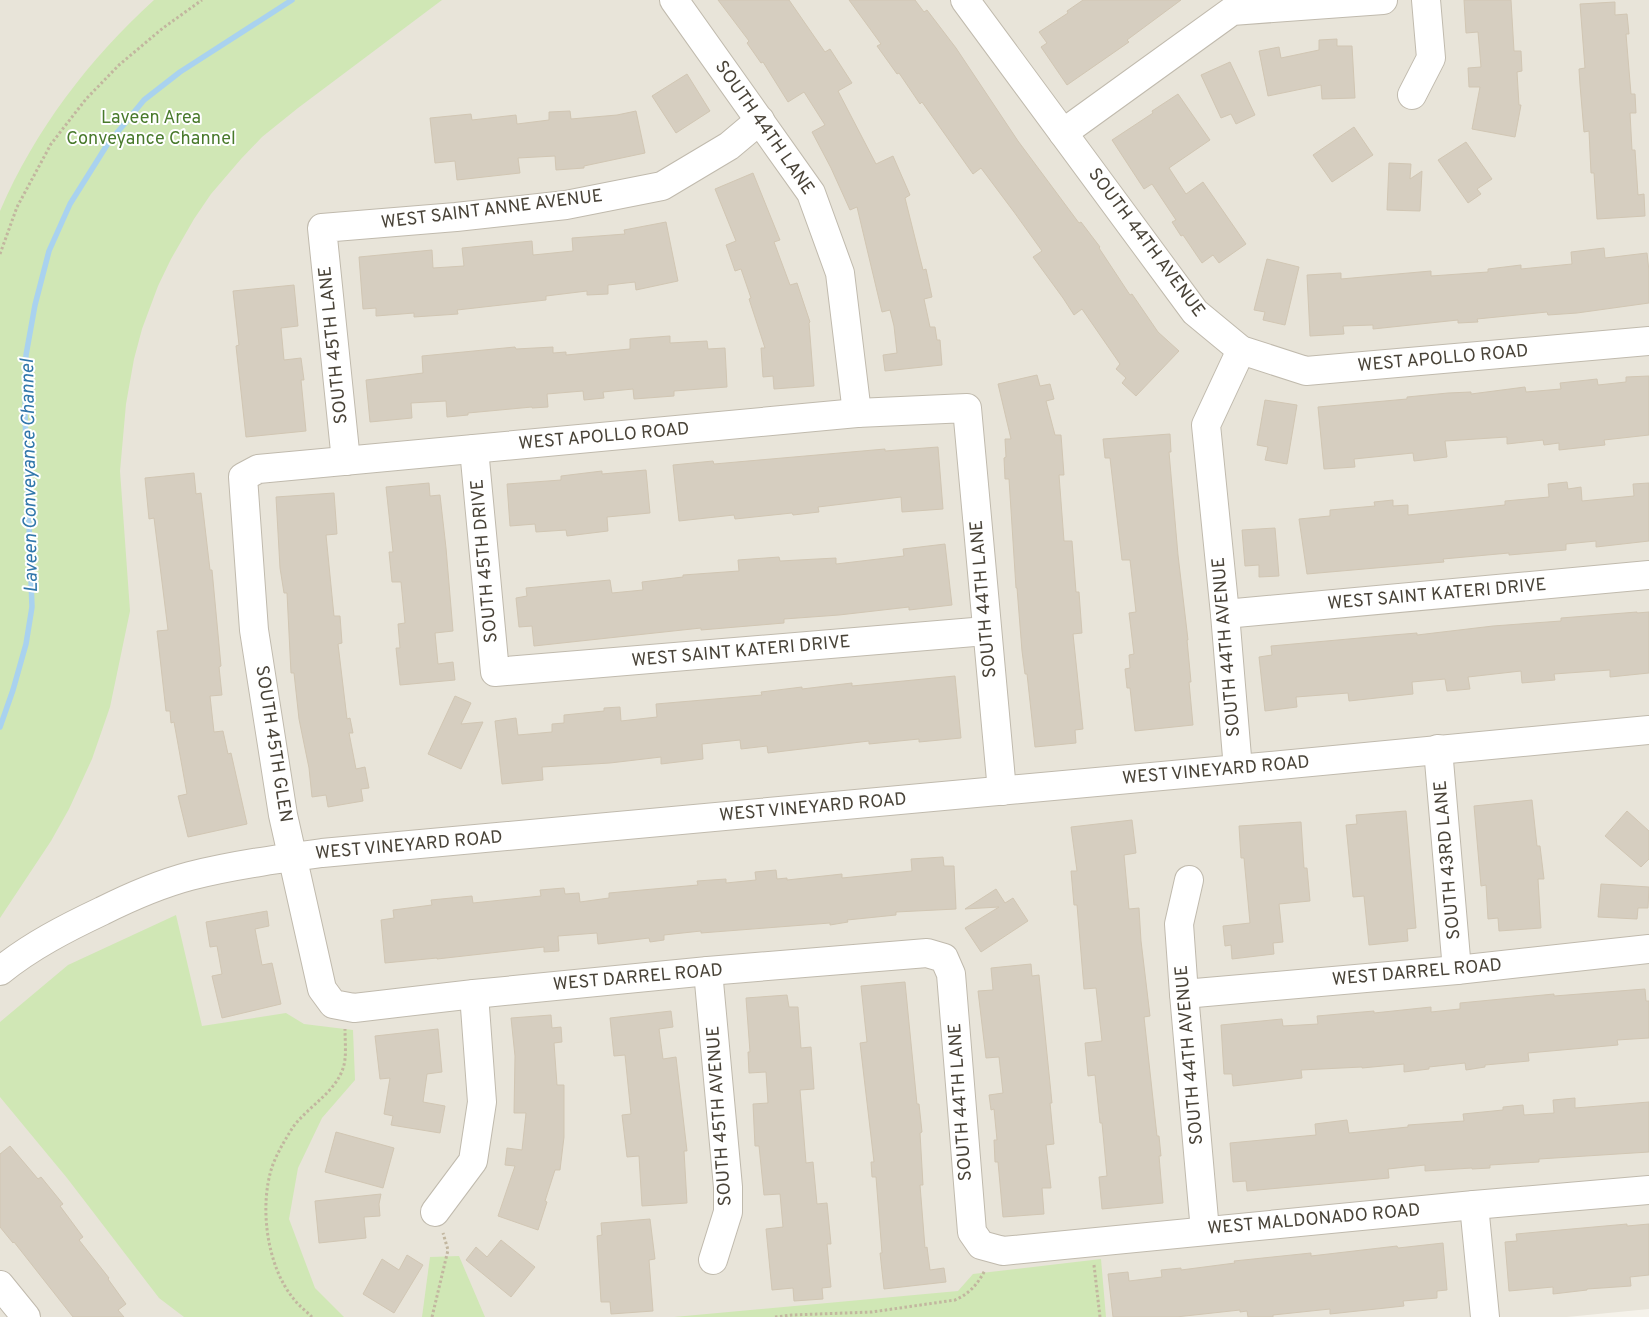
<svg xmlns="http://www.w3.org/2000/svg" width="1649" height="1317" font-family="Overpass,sans-serif">
<style>
.residential{fill:#e8e4d9}
.green{fill:#d0e7b5}
.lines{fill:none;stroke-linecap:round;stroke-linejoin:round}
.stream{stroke:#a9d2ef;stroke-width:5.5}
.building{fill:#d6cec0;stroke:#d1c6b3}
.minor-casing{stroke:#c0baad;stroke-width:30}
.path{stroke:#c2b69f;stroke-width:3;stroke-dasharray:2.5 2.5;stroke-linecap:butt}
.minor{stroke:#fff;stroke-width:28}
.labels{text-anchor:middle;dominant-baseline:central;stroke-width:4;stroke-linejoin:round;paint-order:stroke}
.park-label{font-size:18px;fill:#497a2c;stroke:#fff}
.street-label{font-size:18px;fill:#494338;stroke:#fff}
.water-label{font-size:19px;font-style:italic;fill:#3177ab;stroke:#fff}
</style>
<rect width="100%" height="100%" fill="#f5f2ea"/>
<polygon class="residential" points="0,0 1649,0 1649,1309 1567,1317 0,1317"/>
<g class="green">
<path d="M 154,0 L 442,0 L 298,108 L 262,137 L 241,159 L 211,194 L 194,219 L 171,259 L 158,286 L 142,329 L 134,359 L 126,404 L 120,471 L 130,611 L 110,707 L 92,759 L 69,809 L 51,841 L 0,918 L 0,211 C 35,130 89,59 154,0 Z"/>
<polygon points="176,915 202,1026 286,1013 304,1024 353,1030 355,1080 322,1118 298,1168 289,1219 315,1288 344,1317 184,1317 159,1298 67,1178 0,1097 0,1022 68,965"/>
<polygon points="459,1256 485,1317 422,1317 430,1257"/>
<polygon points="1101,1259 1106,1317 674,1317 958,1291 973,1274"/>
</g>
<g class="lines">
<polyline class="stream" points="0,727 13,690 26,644 32,607 25,415 26,355 35,305 49,251 70,204 107,145 144,100 180,72 292,0"/>
</g>
<g class="building">
<polygon points="718,0 789,0 825,52 830,49 852,83 838,91 876,164 893,156 910,195 905,198 923,270 926,269 932,297 924,299 930,327 935,327 937,340 940,340 942,365 885,371 883,355 897,353 894,326 890,310 882,312 857,207 850,210 831,168 812,132 825,125 804,92 788,102 763,62 761,63 747,43 749,41"/>
<polygon points="849,0 915,0 924,12 927,10 956,48 1018,141 1079,223 1081,222 1100,247 1099,248 1130,295 1132,294 1158,332 1179,351 1136,396 1122,383 1126,378 1116,369 1120,364 1082,309 1074,315 1063,298 1033,257 1042,251 1014,212 981,168 973,174 922,102 920,104 899,73 897,74 877,46 881,44"/>
<polygon points="1083,0 1181,0 1127,40 1129,42 1067,85 1041,47 1047,43 1039,32 1068,13 1067,11"/>
<polygon points="1464,0 1511,0 1514,51 1521,51 1522,71 1517,72 1519,105 1521,105 1515,137 1472,129 1480,87 1469,87 1468,68 1481,67 1478,32 1466,33"/>
<polygon points="1615,2 1615,15 1627,14 1629,34 1626,34 1631,94 1635,94 1636,113 1630,113 1632,150 1635,150 1638,195 1644,194 1645,216 1597,219 1594,173 1591,173 1589,131 1584,132 1580,85 1579,69 1585,68 1580,4"/>
<polygon points="1337,39 1337,46 1352,46 1355,98 1322,99 1321,85 1268,96 1259,51 1279,47 1281,58 1319,50 1319,40"/>
<polygon points="1230,62 1255,115 1236,124 1231,114 1221,118 1201,75"/>
<polygon points="687,74 710,111 676,133 652,96"/>
<polygon points="1178,94 1210,140 1169,168 1186,194 1203,182 1246,244 1219,263 1213,255 1202,263 1183,235 1181,236 1172,222 1176,220 1152,184 1144,189 1112,140 1153,113 1152,111"/>
<polygon points="570,111 571,119 617,115 636,111 645,153 584,166 584,168 556,170 555,156 518,158 520,173 457,180 455,161 435,163 430,118 471,114 472,120 516,115 517,124 549,120 549,112"/>
<polygon points="1354,127 1373,155 1332,182 1313,155"/>
<polygon points="1466,142 1492,179 1477,189 1481,194 1468,203 1438,160"/>
<polygon points="1389,163 1411,164 1410,179 1422,171 1420,211 1387,210"/>
<polygon points="753,173 780,240 774,242 790,285 797,283 810,322 809,323 814,386 774,389 773,376 763,377 761,348 765,348 749,299 751,298 741,269 735,271 726,245 736,241 715,189"/>
<polygon points="666,222 678,281 636,290 635,282 608,285 608,294 587,295 587,291 546,296 546,300 457,310 458,314 414,317 414,313 376,316 376,308 363,309 359,257 432,250 433,268 464,266 462,248 532,241 533,255 573,251 572,238 625,234 624,230"/>
<polygon points="1604,248 1605,258 1647,253 1649,271 1649,303 1577,313 1548,315 1547,312 1477,319 1478,322 1458,323 1458,320 1373,329 1373,325 1343,326 1344,334 1310,336 1307,275 1341,273 1341,279 1431,271 1431,276 1488,272 1488,269 1521,265 1521,269 1572,264 1571,252"/>
<polygon points="1267,259 1299,267 1285,325 1263,320 1265,312 1254,310"/>
<polygon points="294,285 298,326 281,328 284,360 301,358 304,380 301,380 306,431 246,437 236,346 239,345 233,291"/>
<polygon points="670,336 670,343 707,341 708,349 725,348 727,387 674,391 674,396 634,399 633,389 603,392 604,398 584,400 583,391 547,394 548,407 532,408 532,407 468,413 468,415 447,417 446,401 411,403 412,418 370,422 366,380 423,373 422,356 515,347 516,349 553,347 553,353 566,352 566,355 630,349 630,339"/>
<polygon points="1037,375 1040,386 1050,384 1054,399 1046,401 1055,435 1061,435 1064,475 1059,475 1064,541 1072,541 1076,592 1079,592 1082,633 1073,634 1083,729 1075,730 1076,743 1035,747 1027,674 1025,674 1022,651 1017,588 1016,588 1009,479 1005,479 1004,458 1006,457 1005,439 1011,439 998,384"/>
<polygon points="1649,376 1649,435 1604,440 1605,445 1559,450 1559,443 1544,445 1543,440 1507,444 1507,437 1445,441 1447,457 1414,461 1413,453 1354,459 1355,467 1324,469 1318,407 1407,399 1407,397 1448,393 1471,392 1471,394 1525,387 1526,392 1561,389 1560,383 1597,379 1598,385 1626,382 1626,377"/>
<polygon points="1265,400 1297,405 1287,464 1265,460 1268,447 1257,445"/>
<polygon points="1170,434 1171,452 1169,452 1178,555 1188,640 1187,640 1191,682 1189,682 1193,725 1135,731 1130,688 1127,688 1125,669 1130,668 1129,655 1134,654 1129,613 1136,612 1130,560 1122,560 1110,458 1105,458 1103,439"/>
<polygon points="938,447 943,509 902,512 901,497 818,507 819,512 793,515 792,513 735,519 734,515 679,521 673,465 713,461 714,464 885,449 885,451"/>
<polygon points="646,470 650,513 607,517 608,531 567,536 566,530 536,532 535,524 510,526 507,484 561,480 561,476 602,471 602,474"/>
<polygon points="194,473 196,494 201,493 210,570 212,570 221,666 219,667 222,695 210,696 214,732 223,731 228,754 231,753 247,824 188,837 178,796 187,794 174,722 171,723 170,711 166,711 157,631 168,630 154,518 149,519 145,478"/>
<polygon points="1567,482 1568,489 1581,487 1582,501 1634,496 1633,484 1649,483 1649,541 1596,547 1596,541 1566,544 1566,550 1509,555 1509,553 1443,559 1444,562 1307,574 1299,519 1330,516 1330,510 1375,506 1374,502 1393,500 1393,506 1408,505 1408,515 1505,505 1505,501 1549,497 1548,484"/>
<polygon points="429,483 430,496 440,495 446,548 453,631 435,633 438,664 453,662 455,680 400,685 396,648 400,648 398,624 405,623 401,582 392,582 389,552 393,552 386,487"/>
<polygon points="334,493 337,534 326,535 334,616 340,616 342,643 338,644 347,719 350,718 353,733 349,733 356,769 365,767 369,788 361,789 363,801 328,807 326,795 312,797 309,768 299,719 294,673 291,673 287,593 284,593 280,568 276,497"/>
<polygon points="1275,528 1279,576 1259,577 1259,565 1245,566 1242,530"/>
<polygon points="945,544 952,605 909,610 909,607 839,615 784,619 784,623 701,630 701,628 534,646 532,626 519,627 516,598 527,596 526,588 610,580 612,593 643,590 642,582 683,577 683,575 739,571 738,560 779,557 780,561 836,558 836,564 904,556 903,549"/>
<polygon points="1637,612 1637,613 1649,612 1649,673 1610,677 1610,670 1554,674 1555,680 1522,683 1521,671 1468,677 1470,689 1447,691 1445,679 1412,682 1413,694 1349,701 1348,693 1296,697 1297,707 1265,711 1259,657 1272,655 1271,646 1393,635 1417,633 1417,635 1493,626 1561,621 1561,618"/>
<polygon points="955,676 961,738 919,742 919,739 869,744 869,741 768,753 767,746 741,749 740,740 702,744 703,759 661,764 661,757 610,763 542,767 543,780 502,784 495,721 516,718 518,735 552,732 552,724 564,723 564,715 604,711 604,708 620,707 621,721 657,717 656,704 762,695 761,692 802,687 802,689 852,683 852,686"/>
<polygon points="455,696 471,703 461,724 483,722 461,769 428,754"/>
<polygon points="1532,800 1537,846 1540,846 1544,879 1538,879 1541,928 1499,931 1498,918 1488,919 1486,885 1481,886 1474,806"/>
<polygon points="1406,811 1416,928 1407,929 1408,941 1369,945 1364,896 1353,897 1346,825 1357,824 1356,815"/>
<polygon points="1627,811 1649,831 1649,859 1641,867 1605,836"/>
<polygon points="1132,820 1136,853 1124,855 1129,909 1139,908 1141,941 1150,1016 1144,1017 1157,1136 1159,1136 1161,1156 1159,1156 1163,1203 1102,1209 1099,1177 1107,1176 1102,1123 1100,1123 1095,1075 1088,1076 1085,1043 1102,1041 1096,988 1084,989 1077,905 1074,905 1071,871 1077,871 1071,827"/>
<polygon points="1301,822 1304,868 1307,868 1310,901 1279,904 1283,942 1273,943 1274,954 1232,959 1231,945 1225,946 1223,926 1250,923 1244,858 1241,858 1239,826"/>
<polygon points="943,857 944,866 954,866 956,909 896,912 896,915 847,920 848,922 830,925 830,923 701,933 701,931 664,935 664,940 650,942 649,938 598,944 597,933 558,936 559,951 544,952 544,947 437,959 437,958 385,963 381,920 394,918 393,910 432,905 431,900 472,896 473,903 541,896 540,890 564,888 565,894 579,893 580,902 609,898 609,893 698,885 697,881 726,879 726,883 756,880 755,872 776,870 777,879 787,878 787,880 842,874 842,878 912,871 911,859"/>
<polygon points="1601,884 1649,887 1648,908 1638,908 1637,919 1598,917"/>
<polygon points="996,889 1005,903 1013,898 1028,921 981,952 965,928 999,907 965,909"/>
<polygon points="267,911 269,926 255,929 262,965 272,963 281,1004 222,1018 212,976 222,974 217,946 210,947 206,922"/>
<polygon points="1031,964 1032,976 1039,975 1052,1103 1050,1103 1054,1144 1046,1145 1051,1188 1042,1188 1044,1214 1003,1217 998,1162 995,1162 994,1140 997,1140 994,1109 991,1110 989,1095 1003,1093 999,1057 986,1058 978,991 993,990 991,968"/>
<polygon points="905,982 917,1104 919,1104 922,1132 920,1133 923,1185 920,1185 925,1248 927,1247 930,1270 944,1268 946,1282 884,1289 880,1253 882,1253 876,1177 872,1177 871,1162 874,1162 860,1043 867,1042 861,986"/>
<polygon points="1645,989 1646,1001 1649,1001 1649,1038 1617,1040 1618,1045 1528,1053 1529,1061 1485,1065 1485,1067 1466,1070 1465,1063 1429,1067 1429,1069 1404,1072 1404,1064 1362,1068 1362,1067 1301,1070 1302,1078 1233,1086 1232,1074 1224,1074 1221,1025 1282,1019 1283,1026 1318,1024 1317,1016 1374,1011 1374,1013 1431,1007 1431,1012 1460,1009 1460,1003 1554,994 1554,996"/>
<polygon points="787,995 789,1007 798,1007 801,1048 811,1047 814,1089 800,1090 806,1163 813,1162 817,1204 827,1203 831,1244 827,1244 831,1287 822,1288 823,1299 794,1301 793,1288 772,1290 766,1229 783,1227 780,1194 764,1195 759,1146 755,1146 753,1104 768,1103 766,1072 749,1073 748,1052 750,1052 746,998"/>
<polygon points="671,1011 673,1027 659,1029 663,1059 676,1057 687,1151 684,1151 687,1203 642,1206 639,1156 627,1157 622,1115 631,1114 625,1055 614,1056 610,1018"/>
<polygon points="551,1015 552,1028 561,1027 562,1042 554,1043 557,1085 564,1085 564,1137 560,1170 555,1170 545,1201 547,1202 538,1230 498,1216 515,1166 505,1165 507,1148 522,1150 526,1113 514,1113 515,1056 511,1018"/>
<polygon points="438,1029 442,1072 427,1074 423,1102 445,1106 440,1133 391,1125 393,1116 384,1114 390,1078 380,1079 375,1036"/>
<polygon points="1575,1098 1575,1108 1649,1102 1649,1152 1539,1159 1539,1162 1490,1165 1490,1168 1472,1169 1472,1168 1425,1171 1425,1165 1388,1169 1389,1178 1247,1191 1246,1181 1233,1182 1230,1143 1316,1135 1315,1124 1347,1120 1349,1133 1408,1127 1408,1125 1464,1121 1463,1114 1503,1110 1503,1107 1523,1105 1524,1115 1554,1113 1553,1100"/>
<polygon points="336,1132 394,1148 383,1188 325,1172"/>
<polygon points="10,1146 38,1179 41,1177 63,1204 60,1206 83,1237 79,1240 109,1278 108,1279 126,1304 118,1310 124,1317 73,1317 14,1242 13,1243 0,1227 0,1154"/>
<polygon points="381,1194 379,1204 380,1216 364,1217 366,1238 319,1243 315,1201"/>
<polygon points="650,1219 655,1259 649,1260 653,1311 611,1314 610,1302 601,1302 597,1236 602,1235 601,1223"/>
<polygon points="1627,1224 1627,1226 1649,1224 1649,1275 1630,1277 1631,1286 1587,1289 1587,1290 1553,1294 1553,1287 1509,1291 1505,1242 1517,1241 1516,1234"/>
<polygon points="501,1240 535,1267 511,1297 466,1260 476,1247 487,1257"/>
<polygon points="1443,1243 1447,1290 1437,1291 1437,1298 1403,1301 1404,1306 1330,1314 1330,1309 1273,1315 1273,1317 1248,1317 1247,1311 1240,1312 1240,1310 1176,1317 1113,1317 1108,1274 1128,1272 1129,1281 1162,1277 1161,1270 1181,1268 1181,1270 1235,1263 1234,1261 1311,1253 1311,1256 1397,1246 1398,1248"/>
<polygon points="407,1255 423,1265 394,1313 363,1294 382,1259 399,1270"/>
</g>
<g class="lines">
<defs>
<g id="minor">
<polyline points="674,0 811,193 840,273 857,413"/>
<polyline points="965,0 1195,312 1241,350 1306,371 1649,341"/>
<polyline points="1412,95 1431,58 1426,0"/>
<polyline points="1063,133 1232,11 1383,0"/>
<polyline points="474,449 495,672 986,631"/>
<polyline points="346,461 322,228 456,217 566,205 662,186 729,146 760,120"/>
<polyline points="1225,614 1649,575"/>
<polyline points="1438,749 1457,970"/>
<polyline points="1238,769 1225,614 1206,425 1241,350"/>
<polyline points="1002,791 967,408 857,413 258,469 243,477 254,630 283,815 322,989 333,1004 354,1008 474,994 708,971 927,953 944,958 951,974 972,1232 981,1245 1003,1251 1474,1205 1649,1190"/>
<polyline points="1189,880 1179,924 1184,994 1205,1231"/>
<path d="M 0,971 C 31,946 66,928 102,911 C 130,897 160,884 190,876 C 234,865 278,859 322,853 L 1238,769 L 1649,730"/>
<polyline points="708,971 728,1187 728,1212 713,1260"/>
<polyline points="1184,994 1457,970 1649,949"/>
<polyline points="1474,1205 1485,1317"/>
<polyline points="435,1212 473,1161 482,1102 474,994"/>
<polyline points="0,1285 26,1317"/>
</g>
</defs>
<use href="#minor" class="minor-casing"/>
<g class="path">
<polyline points="0,254 17,207 51,144 86,99 119,65 163,28 202,0"/>
<polyline points="1094,1265 1100,1317"/>
<path d="M 312,1317 C 306,1311 298,1305 293,1298 C 267,1266 259,1207 272,1167 C 277,1153 285,1140 293,1127 C 310,1104 342,1089 345,1059 C 346,1050 345,1039 345,1029"/>
<polyline points="432,1317 448,1250 443,1233"/>
<path d="M 775,1317 L 792,1315 L 872,1312 L 955,1300 C 969,1294 978,1284 985,1270"/>
</g>
<use href="#minor" class="minor"/>
</g>
<g class="labels">
<g class="park-label">
<text x="151" y="118">Laveen Area<tspan x="151" dy="21">Conveyance Channel</tspan></text>
</g>
<g class="street-label">
<text transform="translate(764 128) rotate(55)">SOUTH 44TH LANE</text>
<text transform="translate(492 210) rotate(-7)">WEST SAINT ANNE AVENUE</text>
<text transform="translate(1146 243) rotate(53)">SOUTH 44TH AVENUE</text>
<text transform="translate(334 345) rotate(-96)">SOUTH 45TH LANE</text>
<text transform="translate(1443 359) rotate(-5)">WEST APOLLO ROAD</text>
<text transform="translate(604 437) rotate(-5)">WEST APOLLO ROAD</text>
<text transform="translate(485 561) rotate(-95)">SOUTH 45TH DRIVE</text>
<text transform="translate(1437 595) rotate(-5)">WEST SAINT KATERI DRIVE</text>
<text transform="translate(984 599) rotate(-95)">SOUTH 44TH LANE</text>
<text transform="translate(1227 647) rotate(-95)">SOUTH 44TH AVENUE</text>
<text transform="translate(741 652) rotate(-5)">WEST SAINT KATERI DRIVE</text>
<text transform="translate(273 744) rotate(81)">SOUTH 45TH GLEN</text>
<text transform="translate(1216 771) rotate(-5)">WEST VINEYARD ROAD</text>
<text transform="translate(813 808) rotate(-5)">WEST VINEYARD ROAD</text>
<text transform="translate(409 846) rotate(-5)">WEST VINEYARD ROAD</text>
<text transform="translate(1448 860) rotate(-95)">SOUTH 43RD LANE</text>
<text transform="translate(1417 973) rotate(-5)">WEST DARREL ROAD</text>
<text transform="translate(638 978) rotate(-5)">WEST DARREL ROAD</text>
<text transform="translate(1190 1055) rotate(-95)">SOUTH 44TH AVENUE</text>
<text transform="translate(961 1102) rotate(-94)">SOUTH 44TH LANE</text>
<text transform="translate(720 1116) rotate(-94)">SOUTH 45TH AVENUE</text>
<text transform="translate(1314 1220) rotate(-5)">WEST MALDONADO ROAD</text>
</g>
<g class="water-label">
<text transform="translate(30 476) rotate(-91)">Laveen Conveyance Channel</text>
</g>
</g>
</svg>
